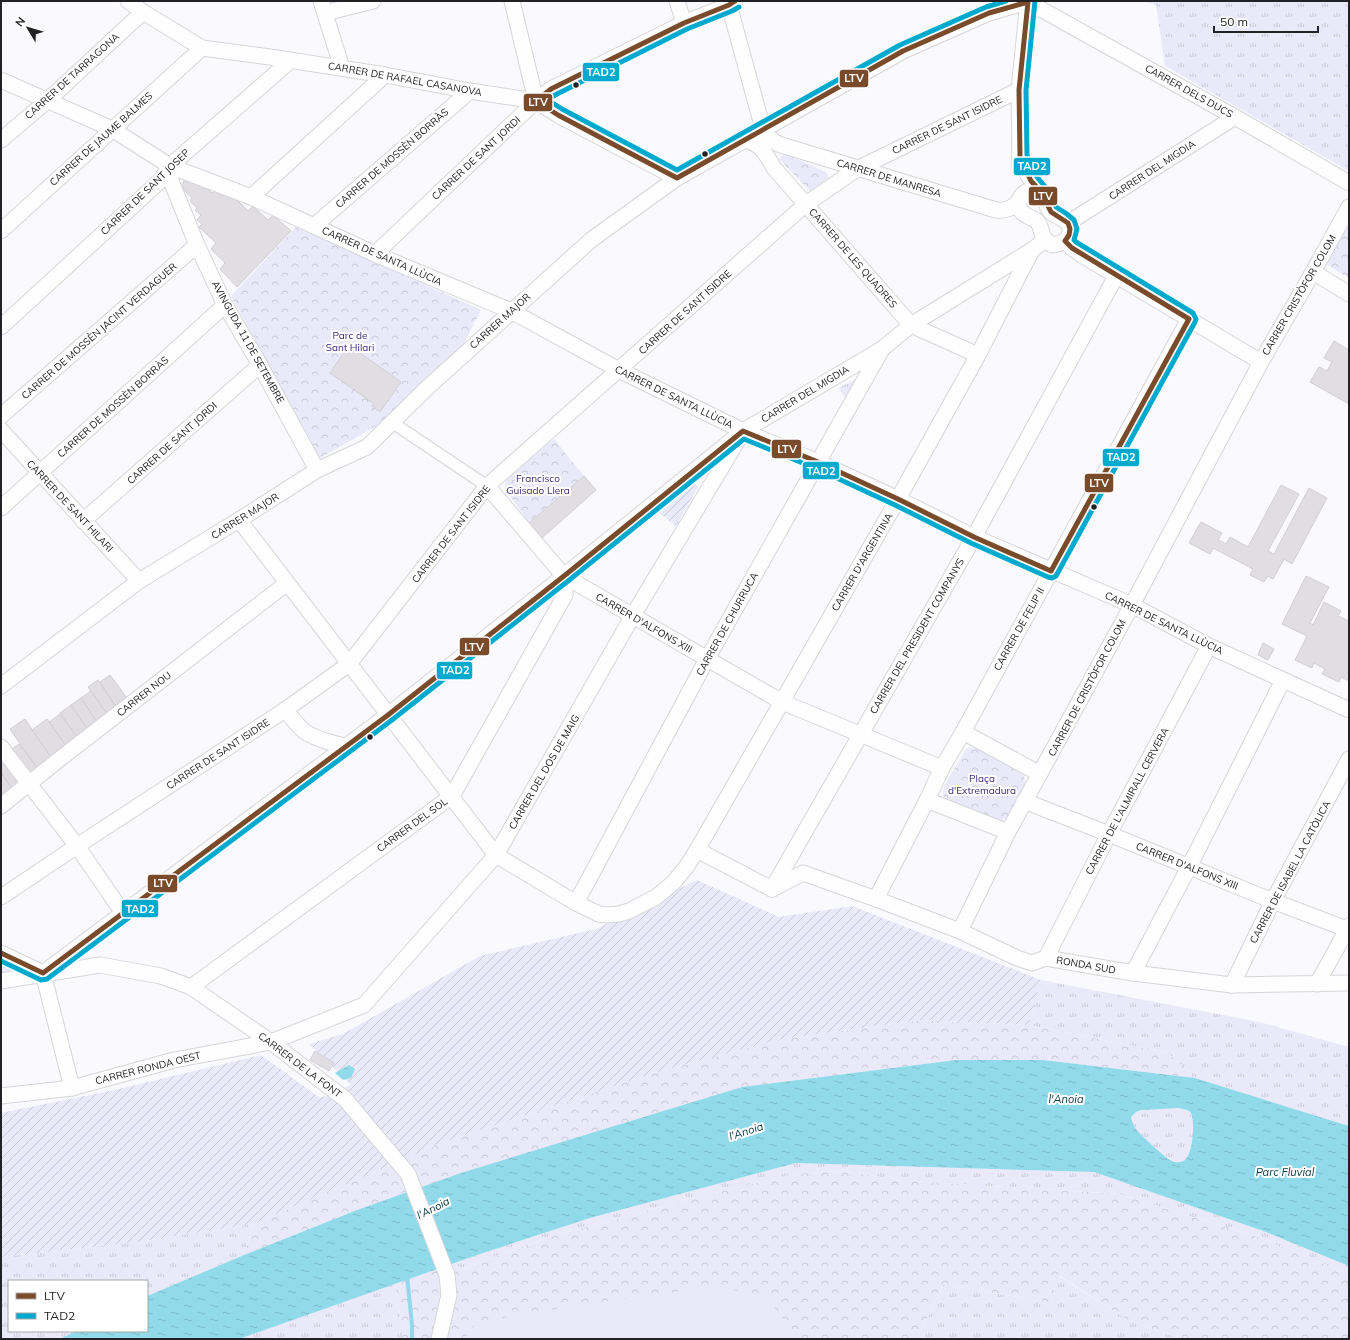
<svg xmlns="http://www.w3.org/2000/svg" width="1350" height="1340" font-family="Mulish,sans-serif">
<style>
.grass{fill:url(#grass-tufts)}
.forest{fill:url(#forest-crowns)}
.garden{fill:url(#garden-furrows)}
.pitch{fill:#eae9fa}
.water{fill:url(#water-ripples);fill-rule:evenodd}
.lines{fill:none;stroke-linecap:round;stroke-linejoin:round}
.stream{stroke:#91dae9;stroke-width:4}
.building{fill:#e0dee2;stroke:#d0cfd3}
.pedestrian-casing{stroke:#d6d6da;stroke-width:13}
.minor-casing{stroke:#d6d6da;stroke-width:17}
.pedestrian{stroke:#fefeff;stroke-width:11}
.minor{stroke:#fefeff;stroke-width:15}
.bus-1-casing{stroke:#fff;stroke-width:8}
.bus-2-casing{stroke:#fff;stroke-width:8}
.bus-1{stroke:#7a4b2a;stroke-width:5}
.bus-2{stroke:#00a9ce;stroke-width:5}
.bus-dot{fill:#222226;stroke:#fff;stroke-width:1.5}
.labels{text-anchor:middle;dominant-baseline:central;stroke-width:4;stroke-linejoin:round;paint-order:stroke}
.street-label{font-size:10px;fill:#222226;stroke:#fff}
.park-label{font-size:10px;fill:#3a2879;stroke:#fff}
.water-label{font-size:11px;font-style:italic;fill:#033740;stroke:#fff}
.line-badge{stroke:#fff;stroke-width:1.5}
.badge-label{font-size:11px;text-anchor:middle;font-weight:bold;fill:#fff}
</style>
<defs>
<pattern id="grass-tufts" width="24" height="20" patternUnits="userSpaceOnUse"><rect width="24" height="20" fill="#eae9fa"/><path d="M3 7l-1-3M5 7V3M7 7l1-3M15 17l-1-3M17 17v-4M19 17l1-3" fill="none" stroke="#c8c8d6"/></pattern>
<pattern id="forest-crowns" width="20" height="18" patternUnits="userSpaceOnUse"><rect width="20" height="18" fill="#eae9fa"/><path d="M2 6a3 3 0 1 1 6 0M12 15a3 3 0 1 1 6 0" fill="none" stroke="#c8c8d6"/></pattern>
<pattern id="garden-furrows" width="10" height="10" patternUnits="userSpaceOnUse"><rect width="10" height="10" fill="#eae9fa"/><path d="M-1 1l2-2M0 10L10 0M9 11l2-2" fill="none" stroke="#c8c8d6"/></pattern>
<pattern id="water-ripples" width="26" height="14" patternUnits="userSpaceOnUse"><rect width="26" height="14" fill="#91dae9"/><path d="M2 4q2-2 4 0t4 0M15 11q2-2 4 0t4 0" fill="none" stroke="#7dbbc8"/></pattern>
</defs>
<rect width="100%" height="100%" fill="#f9f9fe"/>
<g class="grass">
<polygon points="1141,1 1349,1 1349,171 1165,66 1156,5"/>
<polygon points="854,380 856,382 846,399 838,388"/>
<polygon points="1041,980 1259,1022 1349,1047 1349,1126 1195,1078 1168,1053 1029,1025"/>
<path d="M 1149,1109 C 1158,1109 1175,1107 1183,1109 C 1201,1113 1192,1150 1185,1161 L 1173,1162 L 1139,1134 L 1132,1123 L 1131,1117 L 1136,1112 Z"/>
<polygon points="796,1163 1094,1172 1266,1232 1349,1266 1349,1274 1257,1237 1119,1194 909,1181 840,1171 795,1174 694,1198 547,1238 480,1262 459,1271 455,1262 590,1218"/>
<polygon points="253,1224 244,1255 147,1296 147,1281 9,1281 9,1331 76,1331 60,1339 1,1339 1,1257 138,1242"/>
<polygon points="1057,1275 1128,1320 1181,1339 917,1339 944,1284 1050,1303"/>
<polygon points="395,1284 403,1332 402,1339 239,1339"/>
</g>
<g class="forest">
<polygon points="785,154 826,172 829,178 810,191 779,159"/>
<polygon points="1349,223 1349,278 1326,264"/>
<polygon points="297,226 481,310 461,349 382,423 320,458 231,296"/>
<polygon points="554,439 584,476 529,523 506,490 505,484 507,478"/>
<polygon points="975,747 1023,773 1025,780 1025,786 1010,816 1000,821 944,800 943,792 944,786 966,749 968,748"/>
<polygon points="1,959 18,973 1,976"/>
<polygon points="921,1020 1029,1025 1168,1053 1195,1078 1043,1060 956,1060 742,1087 357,1210 244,1255 253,1224 447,1141 657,1072 782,1039"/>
<polygon points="840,1171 909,1181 1119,1194 1257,1237 1349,1274 1349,1339 1181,1339 1128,1320 1058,1275 1050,1303 944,1284 917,1339 795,1339 789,1325 470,1329 465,1339 402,1339 403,1332 395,1284 455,1262 459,1271 480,1262 547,1238 694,1198 795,1174"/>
</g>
<g class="garden">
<polygon points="695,484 698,487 676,526 659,513"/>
<polygon points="697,880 779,917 852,906 1041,980 1029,1025 921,1020 782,1039 657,1072 447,1141 253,1224 138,1242 1,1257 1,1113 119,1089 261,1055 320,1098 351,1085 309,1044 343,1034 480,956 596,929"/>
</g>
<polygon class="pitch" points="718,1286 766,1298 789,1325 795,1339 465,1339 470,1329 480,1322 579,1305"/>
<g class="water">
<path d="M 956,1060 L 1043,1060 L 1195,1078 L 1349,1126 L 1349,1266 L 1266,1232 L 1094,1172 L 796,1163 L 590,1218 L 480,1254 L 239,1339 L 60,1339 L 76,1331 L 147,1331 L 147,1296 L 244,1255 L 357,1210 L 461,1173 L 742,1087 ZM 1178,1108 C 1182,1109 1186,1109 1190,1112 C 1195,1118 1193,1142 1190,1150 C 1189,1154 1187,1158 1184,1161 C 1180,1162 1176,1163 1172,1161 C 1167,1159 1138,1133 1136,1129 C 1133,1125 1132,1122 1131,1117 L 1136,1112 L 1142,1110 Z"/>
<polygon points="349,1065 355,1069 351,1078 343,1080 335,1073"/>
</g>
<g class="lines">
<polyline class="stream" points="407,1276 412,1325 412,1339"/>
</g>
<g class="building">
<polygon points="185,179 192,180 202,189 205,187 212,193 215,190 221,196 225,192 231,194 248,211 253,206 268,220 273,215 291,231 237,287 220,269 225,263 211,249 216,243 199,227 202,224 197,220 201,215 195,210 197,208 190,201 192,198 183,189 183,183"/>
<polygon points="1334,341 1349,350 1349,404 1310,382 1319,367 1327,371 1332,362 1324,358"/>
<polygon points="349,345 401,382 380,412 372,406 374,404 330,373"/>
<polygon points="584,476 596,490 542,538 529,523"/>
<polygon points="1281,485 1299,494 1268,551 1274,554 1309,488 1327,498 1292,564 1284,559 1273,579 1268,576 1264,582 1250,575 1253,569 1213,548 1210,554 1189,543 1201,522 1222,533 1218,540 1226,544 1230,537 1248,547"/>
<polygon points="1306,576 1329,587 1310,623 1313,625 1324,602 1341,611 1338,616 1349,621 1349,681 1341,677 1339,682 1322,674 1325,669 1314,663 1312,668 1295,660 1307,636 1282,624"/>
<polygon points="1263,643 1274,649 1268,660 1258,655"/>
<polygon points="110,675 127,698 116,707 100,682"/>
<polygon points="98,680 116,707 107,714 88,687"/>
<polygon points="91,691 107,714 97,722 81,698"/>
<polygon points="81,698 97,722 87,729 71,705"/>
<polygon points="71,705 87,729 77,737 60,713"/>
<polygon points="60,714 77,737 66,746 49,722"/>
<polygon points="25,719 51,757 37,768 10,729"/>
<polygon points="47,719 66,746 51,757 32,730"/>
<polygon points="19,744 37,768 27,776 9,751"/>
<polygon points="1,755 17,777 15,786 12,788 1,773"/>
<polygon points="1,773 12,788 3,795 1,792"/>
<polygon points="315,1051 334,1063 329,1071 310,1060"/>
</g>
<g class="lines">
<defs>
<polyline id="pedestrian" points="393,423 487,486"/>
<g id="minor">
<polyline points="128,1 143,12 202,48 270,57 385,75 470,91 536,101 558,115 677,178"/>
<polyline points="321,1 342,68"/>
<polyline points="512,1 536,101"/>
<polyline points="677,1 684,23"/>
<polyline points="1028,2 1235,117 1349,183"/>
<polyline points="729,5 763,129"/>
<polyline points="325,13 373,1"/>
<polyline points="1,80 112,129 170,166 251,197 375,254 511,311 619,370 743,431 818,462 898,499 974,537 1132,605 1209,646 1349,710"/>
<path d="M 760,131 L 778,144 L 996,210 C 1007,211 1012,208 1019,201"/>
<polyline points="1,140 47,101 143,12"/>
<path d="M 745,140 C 763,145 765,153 774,168 L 911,325 L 978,355"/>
<path d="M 1020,157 C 1023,165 1026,173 1031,180 C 1034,185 1039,189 1042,194 C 1046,200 1046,206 1050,211 C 1056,218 1069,218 1070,229 C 1072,240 1061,244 1052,245 C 1048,242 1045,240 1043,236 C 1041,231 1041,226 1037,221 C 1032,217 1025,217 1021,211 C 1016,204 1020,193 1029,191 C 1033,189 1037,191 1041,192"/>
<polyline points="170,166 171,181 197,245 225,305 260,365 317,470"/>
<polyline points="1020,167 1019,90 1028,1"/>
<polyline points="251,197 385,75"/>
<polyline points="1068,223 1235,117"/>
<polyline points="314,226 470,91"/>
<polyline points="1,231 202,48"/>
<polyline points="1065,241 1072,248 1085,257 1261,362"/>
<polyline points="375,254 536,101 551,89 684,23 729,5 735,1"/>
<polyline points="1313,272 1349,294"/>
<polyline points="1,327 160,181 170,166 291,60"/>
<polyline points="1,416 197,245"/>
<polyline points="1,430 139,581"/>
<polyline points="487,486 564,576 782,702 942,768"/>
<polyline points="1,508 225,305"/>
<polyline points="239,520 496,855 576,903 599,914 607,915 619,914 629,911 656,897 673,883 687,866 697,850 898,499 978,355 1032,250"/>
<polyline points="83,521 260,365"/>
<polyline points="1,686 139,581 239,520 317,470 367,447 428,387 591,240 677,178 903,51 989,13 1031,1"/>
<path d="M 285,710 C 291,717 297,725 304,731 C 316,740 332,742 346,747"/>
<polyline points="963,732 1040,774"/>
<polyline points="1,747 77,846 123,913"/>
<polyline points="927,800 1008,832"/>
<polyline points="1024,801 1109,834 1273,901 1349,930"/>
<polyline points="1,806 61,758 287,583"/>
<polyline points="697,850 772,889"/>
<polyline points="772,889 974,537 1116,276"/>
<polyline points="772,889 803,873 876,899 960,931 1017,958 1032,963 1046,958 1133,973 1232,985 1349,983"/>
<polyline points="1,897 77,846 285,710 349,664 487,486 806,204 857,169 1019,90"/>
<polyline points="876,899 927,800 942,768 963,732 1189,319"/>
<polyline points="576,903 707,659 882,349"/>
<polyline points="960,931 1008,832 1132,605 1261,362 1313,272 1349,207"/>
<polyline points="1,953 43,973"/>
<polyline points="1046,958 1109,834 1209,646"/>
<polyline points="43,973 388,715 564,576 743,431 882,349 911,325 1032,250 1045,240"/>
<polyline points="43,973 72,1088"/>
<polyline points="1133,973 1189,867 1283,680"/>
<polyline points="1,981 100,965 161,976 191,987 271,1042 345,1099 408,1174 447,1275 449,1295 439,1339"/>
<polyline points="1317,984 1349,926"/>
<polyline points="1232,985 1273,901 1349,759"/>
<polyline points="191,987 452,796 565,595 564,576"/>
<polyline points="1,1096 72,1088 174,1060 271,1042 364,1005 496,855 632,617 738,440"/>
</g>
</defs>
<use href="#pedestrian" class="pedestrian-casing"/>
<use href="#minor" class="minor-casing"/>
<use href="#pedestrian" class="pedestrian"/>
<use href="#minor" class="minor"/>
<defs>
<polyline id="bus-1" points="1,953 43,973 388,715 564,576 743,431 818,462 898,499 974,537 1051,571 1189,319 1072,248 1065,241 1069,235 1070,229 1068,223 1051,212 1041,192 1031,181 1020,157 1019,90 1028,2 989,13 903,51 677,178 558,115 536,101 551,89 684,23 729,5 735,1"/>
<g id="bus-2">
<polyline points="739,7 732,11 687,29 555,95 548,100 562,109 677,170 900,45 986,7 1006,1"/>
<polyline points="1,961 41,980 47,979 392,720 568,581 744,439 815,468 895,505 971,543 1048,577 1052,578 1056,576 1195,322 1196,319 1193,313 1076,242 1074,240 1077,229 1074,220 1067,214 1056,207 1047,189 1037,177 1027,155 1026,90 1035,1"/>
</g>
</defs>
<use href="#bus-1" class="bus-1-casing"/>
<use href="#bus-2" class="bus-2-casing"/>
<use href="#bus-1" class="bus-1"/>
<use href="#bus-2" class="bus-2"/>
</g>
<g class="bus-dot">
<circle cx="576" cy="85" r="3.5"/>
<circle cx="705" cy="154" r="3.5"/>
<circle cx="1094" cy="507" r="3.5"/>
<circle cx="370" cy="737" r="3.5"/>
</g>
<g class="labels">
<g class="street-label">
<text transform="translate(72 76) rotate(-42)">CARRER DE TARRAGONA</text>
<text transform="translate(405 79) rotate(10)">CARRER DE RAFAEL CASANOVA</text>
<text transform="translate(1189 91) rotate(29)">CARRER DELS DUCS</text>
<text transform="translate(947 125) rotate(-26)">CARRER DE SANT ISIDRE</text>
<text transform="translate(101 139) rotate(-42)">CARRER DE JAUME BALMES</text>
<text transform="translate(392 158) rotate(-41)">CARRER DE MOSSÈN BORRÀS</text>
<text transform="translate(476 158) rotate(-43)">CARRER DE SANT JORDI</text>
<text transform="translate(1152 170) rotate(-33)">CARRER DEL MIGDIA</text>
<text transform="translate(889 178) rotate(17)">CARRER DE MANRESA</text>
<text transform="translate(145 192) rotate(-44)">CARRER DE SANT JOSEP</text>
<text transform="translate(382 256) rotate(24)">CARRER DE SANTA LLÙCIA</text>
<text transform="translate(853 258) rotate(49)">CARRER DE LES QUADRES</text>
<text transform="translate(1299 295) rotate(-60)">CARRER CRISTÒFOR COLOM</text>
<text transform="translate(685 312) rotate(-42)">CARRER DE SANT ISIDRE</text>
<text transform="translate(500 321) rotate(-42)">CARRER MAJOR</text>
<text transform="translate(99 331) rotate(-41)">CARRER DE MOSSÈN JACINT VERDAGUER</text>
<text transform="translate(248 342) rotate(61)">AVINGUDA 11 DE SETEMBRE</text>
<text transform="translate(805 394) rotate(-31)">CARRER DEL MIGDIA</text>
<text transform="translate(674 397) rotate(26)">CARRER DE SANTA LLÙCIA</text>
<text transform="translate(113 407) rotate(-42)">CARRER DE MOSSÈN BORRÀS</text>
<text transform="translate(172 443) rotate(-42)">CARRER DE SANT JORDI</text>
<text transform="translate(70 506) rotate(47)">CARRER DE SANT HILARI</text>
<text transform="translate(245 516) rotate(-32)">CARRER MAJOR</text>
<text transform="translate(451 534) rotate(-52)">CARRER DE SANT ISIDRE</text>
<text transform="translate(862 562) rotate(-60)">CARRER D'ARGENTINA</text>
<text transform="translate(644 623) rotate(30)">CARRER D'ALFONS XIII</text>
<text transform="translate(1164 623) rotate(26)">CARRER DE SANTA LLÙCIA</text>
<text transform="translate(727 624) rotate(-61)">CARRER DE CHURRUCA</text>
<text transform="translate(1019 629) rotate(-61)">CARRER DE FELIP II</text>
<text transform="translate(917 636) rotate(-60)">CARRER DEL PRESIDENT COMPANYS</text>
<text transform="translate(1087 688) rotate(-62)">CARRER DE CRISTÒFOR COLOM</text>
<text transform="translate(144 694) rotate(-38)">CARRER NOU</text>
<text transform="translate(218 754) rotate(-33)">CARRER DE SANT ISIDRE</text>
<text transform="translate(544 772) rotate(-60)">CARRER DEL DOS DE MAIG</text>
<text transform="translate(1127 801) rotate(-62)">CARRER DE L'ALMIRALL CERVERA</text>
<text transform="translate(412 825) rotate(-36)">CARRER DEL SOL</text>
<text transform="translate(1187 866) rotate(22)">CARRER D'ALFONS XIII</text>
<text transform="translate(1290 872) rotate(-62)">CARRER DE ISABEL LA CATÒLICA</text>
<text transform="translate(1086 965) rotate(10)">RONDA SUD</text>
<text transform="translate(300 1065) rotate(37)">CARRER DE LA FONT</text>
<text transform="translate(148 1068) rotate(-14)">CARRER RONDA OEST</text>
</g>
<g class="park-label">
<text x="350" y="335">Parc de<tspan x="350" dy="12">Sant Hilari</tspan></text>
<text x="538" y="478">Francisco<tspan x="538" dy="12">Guisado Llera</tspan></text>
<text x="982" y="778">Plaça<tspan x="982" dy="12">d'Extremadura</tspan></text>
</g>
<g class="water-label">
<text x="1066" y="1099">l'Anoia</text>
<text transform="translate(746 1131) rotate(-18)">l'Anoia</text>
<text x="1285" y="1172">Parc Fluvial</text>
<text transform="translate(433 1208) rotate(-27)">l'Anoia</text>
</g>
</g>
<g class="line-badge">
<rect x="582" y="62" width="38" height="20" rx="4" fill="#00a9ce"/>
<rect x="839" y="69" width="30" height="19" rx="4" fill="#7a4b2a"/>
<rect x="523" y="93" width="30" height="19" rx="4" fill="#7a4b2a"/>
<rect x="1013" y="157" width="38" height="19" rx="4" fill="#00a9ce"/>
<rect x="1028" y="186" width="30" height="20" rx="4" fill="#7a4b2a"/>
<rect x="771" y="439" width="31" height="20" rx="4" fill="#7a4b2a"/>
<rect x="1102" y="448" width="38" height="19" rx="4" fill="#00a9ce"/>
<rect x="802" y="461" width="38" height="19" rx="4" fill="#00a9ce"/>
<rect x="1084" y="473" width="30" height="20" rx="4" fill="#7a4b2a"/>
<rect x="459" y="637" width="31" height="19" rx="4" fill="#7a4b2a"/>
<rect x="436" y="661" width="37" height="19" rx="4" fill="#00a9ce"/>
<rect x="147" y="874" width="31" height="19" rx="4" fill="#7a4b2a"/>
<rect x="121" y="899" width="38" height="19" rx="4" fill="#00a9ce"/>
</g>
<g class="badge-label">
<text x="601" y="76">TAD2</text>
<text x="854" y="82">LTV</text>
<text x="538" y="106">LTV</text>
<text x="1032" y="170">TAD2</text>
<text x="1043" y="200">LTV</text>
<text x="787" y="453">LTV</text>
<text x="1121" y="461">TAD2</text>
<text x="821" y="475">TAD2</text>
<text x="1099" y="487">LTV</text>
<text x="474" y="651">LTV</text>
<text x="455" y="674">TAD2</text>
<text x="163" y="887">LTV</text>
<text x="140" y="913">TAD2</text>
</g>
<rect width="1350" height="1340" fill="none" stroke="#222226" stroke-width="4"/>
<rect x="8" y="1280" width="140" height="52" fill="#ffffff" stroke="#a7a7a8"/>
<rect x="16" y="1293" width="20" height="6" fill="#7a4b2a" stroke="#a7a7a8"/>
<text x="44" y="1300" font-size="12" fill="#222226">LTV</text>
<rect x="16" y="1313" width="20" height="6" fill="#00a9ce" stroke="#a7a7a8"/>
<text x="44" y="1320" font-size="12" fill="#222226">TAD2</text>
<g transform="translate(28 28) rotate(308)" stroke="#ffffff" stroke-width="3" paint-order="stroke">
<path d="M0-3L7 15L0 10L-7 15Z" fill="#222226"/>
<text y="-6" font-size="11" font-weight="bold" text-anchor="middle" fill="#222226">N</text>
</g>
<path d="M1214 26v6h104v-6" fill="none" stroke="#222226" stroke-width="2"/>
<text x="1220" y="26" font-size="12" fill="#222226" stroke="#ffffff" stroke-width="3" paint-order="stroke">50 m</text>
</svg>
